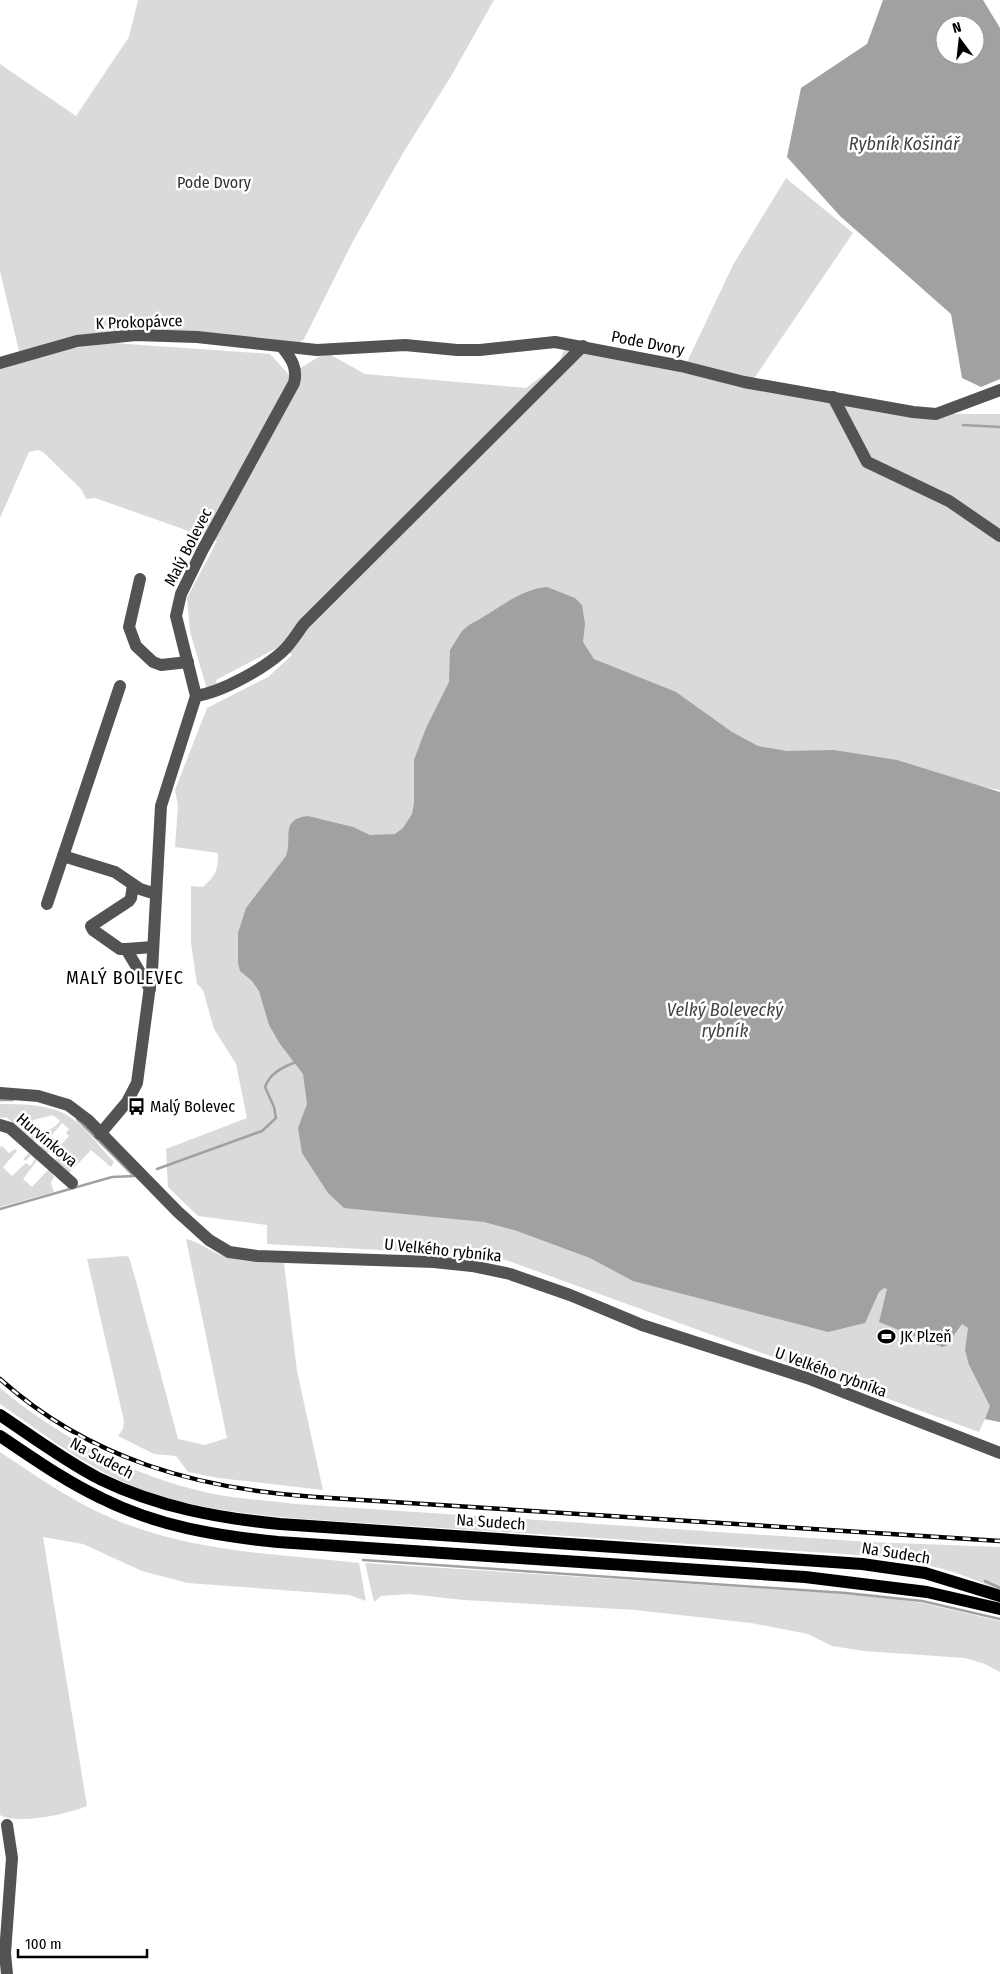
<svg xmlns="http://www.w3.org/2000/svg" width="1000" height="1974" font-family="'Fira Sans Condensed',sans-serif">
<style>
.green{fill:#dadada}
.water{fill:#a1a1a1;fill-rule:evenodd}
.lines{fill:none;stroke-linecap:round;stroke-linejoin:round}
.stream{stroke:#a1a1a1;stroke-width:2.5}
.minor{stroke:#535353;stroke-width:12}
.major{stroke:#000;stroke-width:12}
.rail-casing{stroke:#000;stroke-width:4.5}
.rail{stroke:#fff;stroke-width:2.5;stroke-dasharray:8;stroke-linecap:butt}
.labels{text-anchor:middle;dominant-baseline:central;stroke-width:5;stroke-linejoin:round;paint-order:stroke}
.park-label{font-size:16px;fill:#313131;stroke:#fff}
.street-label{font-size:16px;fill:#000;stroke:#fff}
.poi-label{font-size:16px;fill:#000;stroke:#fff;text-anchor:start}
.water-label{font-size:18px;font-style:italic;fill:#424242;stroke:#fff}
.neighbourhood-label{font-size:18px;letter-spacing:1px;fill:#000;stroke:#fff}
</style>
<rect width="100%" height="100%" fill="#fff"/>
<g class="green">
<polygon points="138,0 494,0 450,78 403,153 352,243 304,339 299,343 201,334 19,351 0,271 0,64 76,116 129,37"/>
<path d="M 786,178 L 853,233 L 753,380 L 936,414 L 1000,414 L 1000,790 L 771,750 L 766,777 L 612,667 L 594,659 L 587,649 L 764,1315 L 771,1317 L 805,1234 L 1000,1299 L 1000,1422 L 985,1419 L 979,1432 L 495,1256 L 267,1244 L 267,1225 L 198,1216 L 168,1187 L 166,1149 L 247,1118 L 236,1064 L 214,1029 L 203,990 L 197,984 L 191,943 L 191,886 L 203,887 C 216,875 218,871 218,853 L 175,847 L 178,806 L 175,790 L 207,708 L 268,677 L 292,655 L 281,646 L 216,680 L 217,687 L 207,689 L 190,632 L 187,598 L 217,541 L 95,498 L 86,499 L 82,490 L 43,452 L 38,450 L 29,452 L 0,518 L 0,369 L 74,348 L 114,343 L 270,354 L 289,375 L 320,356 L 329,354 L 365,374 L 526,388 L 559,363 L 565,347 L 686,364 L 733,265 Z"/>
<path d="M 0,1104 C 21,1104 41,1104 61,1112 C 81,1121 99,1146 114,1162 L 111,1167 L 91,1150 L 69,1173 L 55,1160 L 63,1151 L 56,1146 L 60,1146 L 69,1136 L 66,1133 L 69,1129 L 62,1123 L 51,1136 L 58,1142 L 47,1153 L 40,1147 L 46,1141 L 39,1137 C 46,1130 54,1129 60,1121 L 53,1115 L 33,1120 L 34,1124 L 31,1125 L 33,1133 L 39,1132 L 39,1134 L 34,1141 L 6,1117 L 0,1118 Z"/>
<polygon points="2,1146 9,1153 15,1149 17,1151 3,1167 12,1176 26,1163 30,1166 35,1159 31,1155 26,1161 23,1159 30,1152 38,1159 23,1179 32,1187 49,1169 54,1177 51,1183 54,1192 0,1207 0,1147"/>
<path d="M 186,1239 C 199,1242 208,1250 221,1255 C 242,1262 262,1263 284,1263 L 297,1371 L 323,1490 L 218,1478 L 188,1472 L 176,1456 L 154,1454 L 118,1436 L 123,1429 L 124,1421 L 87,1259 L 126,1256 L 129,1257 L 136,1281 L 178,1439 L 205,1445 L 227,1438 Z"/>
<path d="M 0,1388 C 60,1438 132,1476 209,1493 C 237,1499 267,1500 296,1504 L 870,1542 L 1000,1547 L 1000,1591 C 991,1588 984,1583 975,1580 C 939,1565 899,1559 860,1555 L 303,1519 C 235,1513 166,1506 105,1473 C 68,1453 34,1427 0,1404 Z"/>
<path d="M 0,1452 C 36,1476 72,1501 111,1518 C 190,1552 275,1554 359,1563 L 366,1601 L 349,1595 L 188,1583 L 142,1571 L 83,1544 L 43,1537 L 87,1806 C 69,1814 17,1825 0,1815 Z"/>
<polygon points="365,1563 877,1596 922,1603 1000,1621 1000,1672 985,1664 965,1658 864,1651 832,1646 808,1634 751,1623 635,1610 464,1600 409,1594 381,1596 374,1602"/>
</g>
<g class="water">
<path d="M 883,0 L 983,0 L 1000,28 L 1000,379 L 981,387 L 962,378 L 951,314 L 840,216 L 787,157 L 801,88 L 867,44 ZM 945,25 L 975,25 L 975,55 L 945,55 Z"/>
<path d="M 547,587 L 575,598 L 582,605 L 585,624 L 583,642 L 594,659 L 676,692 L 732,732 L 758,746 L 787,751 L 834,750 L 897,760 L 1000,792 L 1000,1422 L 985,1419 L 990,1406 L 969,1365 L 965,1350 L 968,1328 L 962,1324 L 946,1346 L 942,1347 L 879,1322 L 887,1289 L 884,1288 L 879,1292 L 865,1323 L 828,1332 L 633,1281 L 590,1258 L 517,1231 L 484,1222 L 344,1208 L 328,1193 L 302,1153 L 298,1128 L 307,1104 L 303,1074 L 280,1044 L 269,1025 L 259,991 L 252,981 L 240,971 L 238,963 L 238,933 L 246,908 L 286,856 C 293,839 279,819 308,816 L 353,827 L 370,835 L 395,834 L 403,828 L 412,814 L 414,803 L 414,760 L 426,728 L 449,682 L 450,650 L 462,631 L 469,625 C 495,612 517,590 547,587 Z"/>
</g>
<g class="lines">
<g class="stream">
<polyline points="963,425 1000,427"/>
<polyline points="0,1100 13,1100"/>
<polyline points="77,1119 134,1176"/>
<path d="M 157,1169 L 262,1131 L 276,1118 L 274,1107 L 265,1087 C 270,1073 283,1067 296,1062"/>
<polyline points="0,1209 112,1177 134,1176"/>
<polyline points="363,1560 846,1593 922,1601 1000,1619"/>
<polyline points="985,1581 1000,1588"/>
</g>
<g class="minor">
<polyline points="0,363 77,341 136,335 197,337 317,350 405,345 457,350 480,350 555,342 681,366 744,382 913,412 936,414 1000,390"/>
<polyline points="833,397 867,462 949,501 1000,536"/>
<polyline points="140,579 129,627 136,646 153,662 161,665 188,662"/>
<path d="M 196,696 C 222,692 263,669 282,652 C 291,644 297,633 304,624 L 583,346"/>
<polyline points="63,856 115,872 140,889 156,894"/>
<polyline points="133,885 131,898 129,901 91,926 93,930 120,949 126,949 150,989"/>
<polyline points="47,904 120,686"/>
<polyline points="126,949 153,947"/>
<polyline points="0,1093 38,1096 68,1105 88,1120 178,1212 209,1240 229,1252 257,1256 434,1262 472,1266 510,1274 570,1295 642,1325 807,1378 1000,1453"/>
<polyline points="0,1125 10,1128 72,1183"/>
<path d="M 100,1134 L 127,1102 L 137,1083 L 152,971 L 161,806 L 196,696 L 176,616 L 181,594 L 202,551 L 294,383 C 298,368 291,358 282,347"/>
<polyline points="7,1974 5,1953 12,1858 7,1825"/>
</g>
<g class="major">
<path d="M 0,1415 C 33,1437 65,1461 100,1479 C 158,1507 217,1518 280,1524 L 862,1564 L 925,1573 L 1000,1596"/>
<path d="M 0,1436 C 33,1458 65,1481 101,1498 C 157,1526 216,1536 278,1542 L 805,1577 L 927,1592 L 1000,1609"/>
</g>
<defs>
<path id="rail" d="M 0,1379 C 89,1459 198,1489 315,1497 L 1000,1541"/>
</defs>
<use href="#rail" class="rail-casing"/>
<use href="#rail" class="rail"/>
</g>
<defs>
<symbol id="bus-bare" viewBox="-9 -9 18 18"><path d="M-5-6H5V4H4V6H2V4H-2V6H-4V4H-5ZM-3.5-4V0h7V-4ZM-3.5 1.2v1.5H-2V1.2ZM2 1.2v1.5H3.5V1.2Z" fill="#000" stroke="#fff" stroke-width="2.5" paint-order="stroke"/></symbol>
<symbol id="stadium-bare" viewBox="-9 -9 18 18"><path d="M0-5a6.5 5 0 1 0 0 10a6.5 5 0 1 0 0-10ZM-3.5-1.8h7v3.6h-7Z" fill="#000" stroke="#fff" stroke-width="2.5" paint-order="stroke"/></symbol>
</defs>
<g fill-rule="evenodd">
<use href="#bus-bare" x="124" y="1094" width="25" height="25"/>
<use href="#stadium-bare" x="874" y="1324" width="25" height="25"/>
</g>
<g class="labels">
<g class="park-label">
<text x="214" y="182">Pode Dvory</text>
</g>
<g class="street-label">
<text transform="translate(139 322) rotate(-2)">K Prokopávce</text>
<text transform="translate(648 343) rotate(11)">Pode Dvory</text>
<text transform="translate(188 547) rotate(-63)">Malý Bolevec</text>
<text transform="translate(47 1140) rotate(40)">Hurvínkova</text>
<text transform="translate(443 1250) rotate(6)">U Velkého rybníka</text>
<text transform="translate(831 1372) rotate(20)">U Velkého rybníka</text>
<text transform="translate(102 1458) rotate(28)">Na Sudech</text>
<text transform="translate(491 1522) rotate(4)">Na Sudech</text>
<text transform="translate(896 1553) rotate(9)">Na Sudech</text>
</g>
<g class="poi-label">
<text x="150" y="1106">Malý Bolevec</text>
<text x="900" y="1336">JK Plzeň</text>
</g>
<g class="water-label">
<text x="904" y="144">Rybník Košinář</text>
<text x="725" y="1010">Velký Bolevecký<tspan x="725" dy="21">rybník</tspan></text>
</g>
<g class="neighbourhood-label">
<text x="125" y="978">MALÝ BOLEVEC</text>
</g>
</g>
<g transform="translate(960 40) rotate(345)"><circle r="24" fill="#ffffff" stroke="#999999"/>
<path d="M0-4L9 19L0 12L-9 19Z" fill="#000000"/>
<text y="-8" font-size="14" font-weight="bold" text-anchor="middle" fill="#000000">N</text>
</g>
<path d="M18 1949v8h129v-8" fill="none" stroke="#000000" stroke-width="2.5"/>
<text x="25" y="1949" font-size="15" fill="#000000" stroke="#ffffff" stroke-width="4" paint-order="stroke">100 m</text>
</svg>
